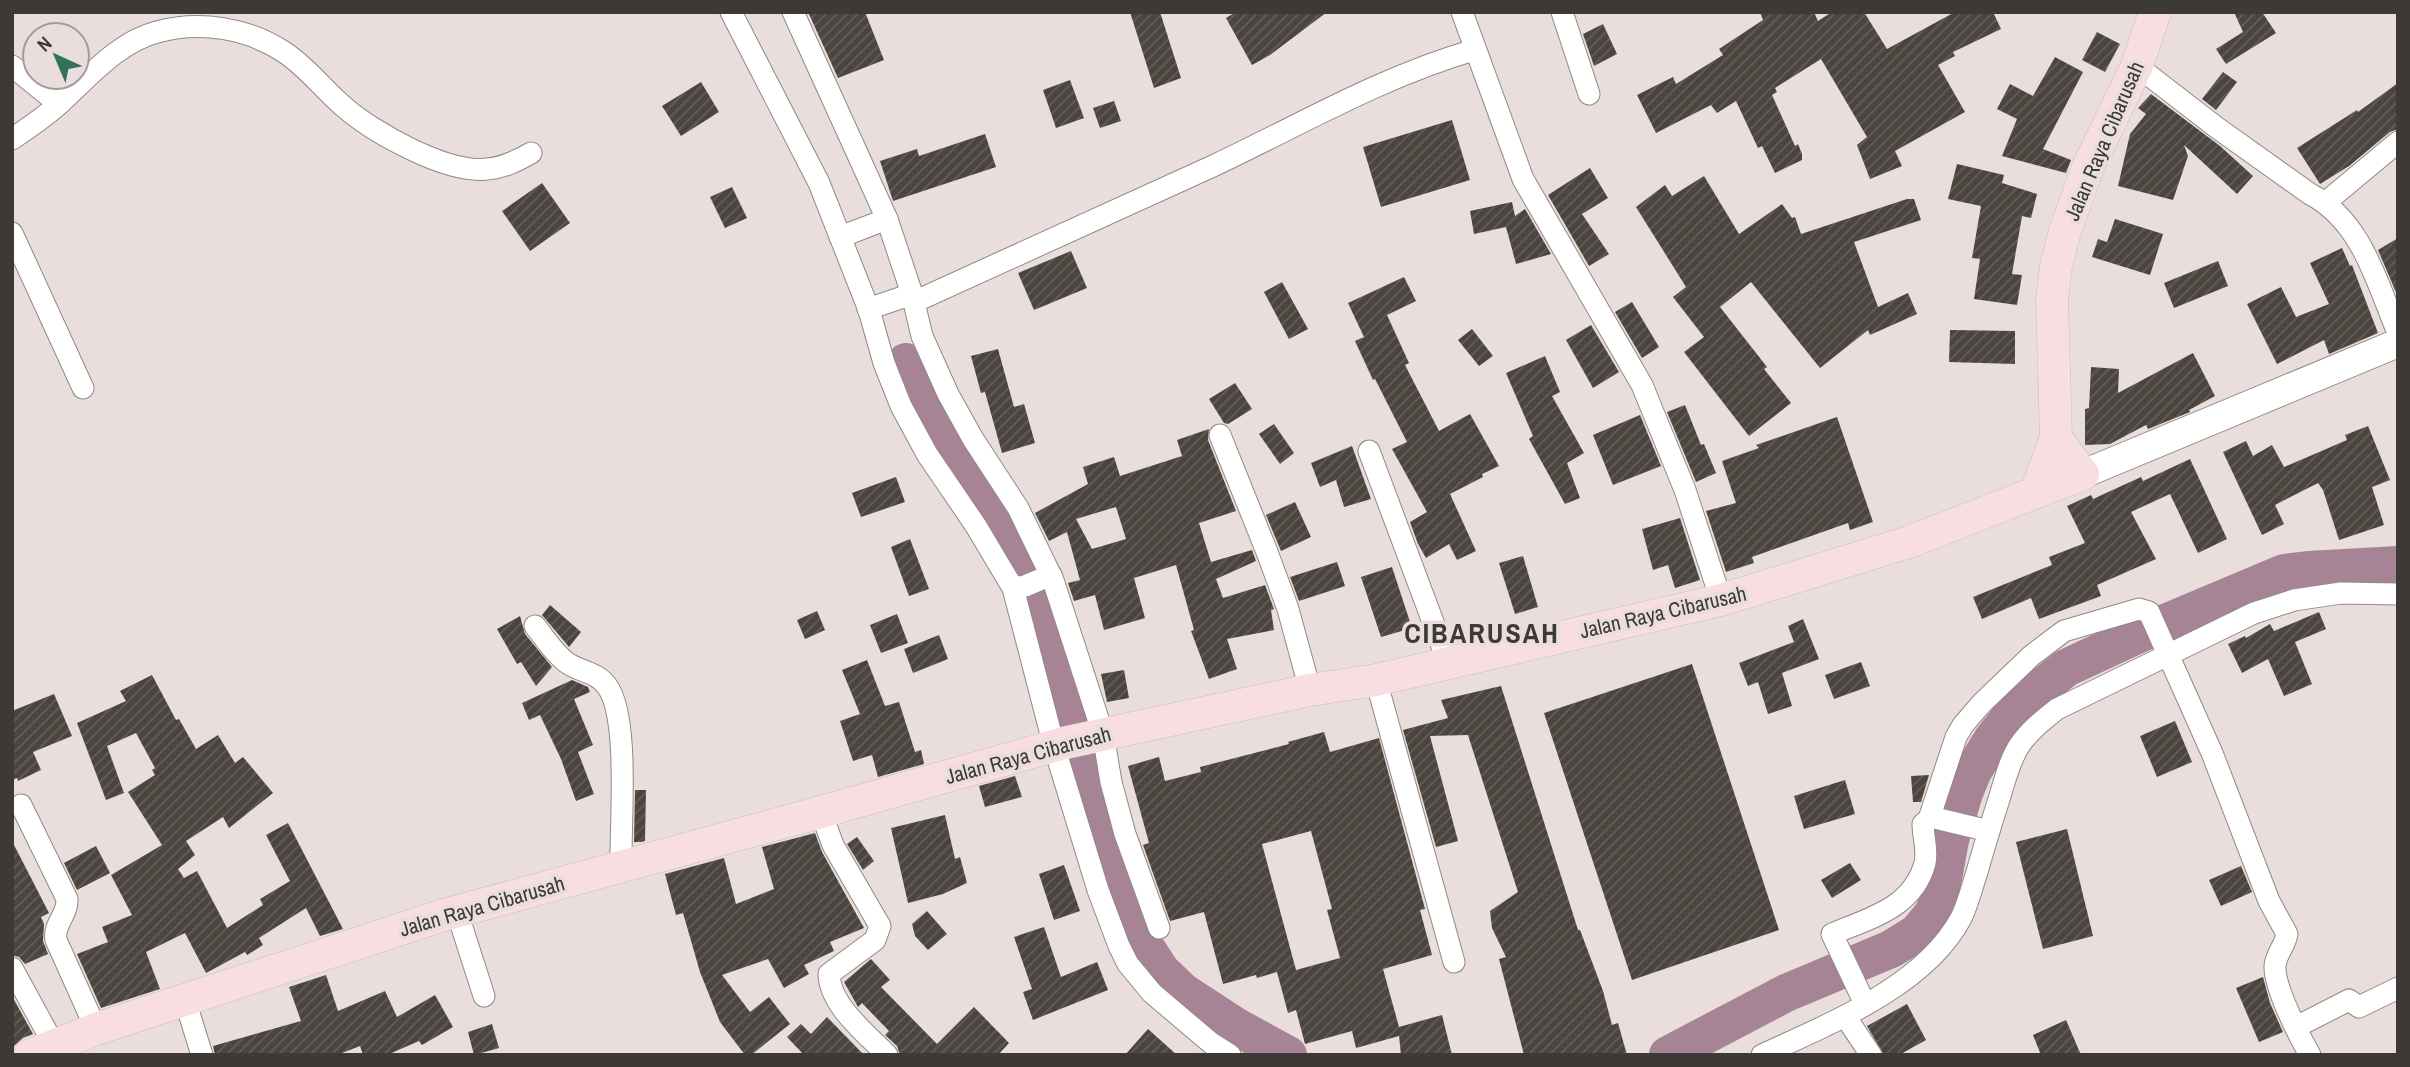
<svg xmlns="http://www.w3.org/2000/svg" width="2410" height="1067" font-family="'Archivo Narrow',sans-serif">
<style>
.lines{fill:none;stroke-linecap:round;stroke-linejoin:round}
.river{stroke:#a68496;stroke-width:38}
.building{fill:url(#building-hatch);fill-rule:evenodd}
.street-casing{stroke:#918885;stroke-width:23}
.secondary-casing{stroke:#918885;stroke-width:30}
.primary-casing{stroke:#c1c0bf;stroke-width:33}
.street{stroke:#fff;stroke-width:21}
.secondary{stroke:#fff;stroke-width:28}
.primary{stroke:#f8dee1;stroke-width:32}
.labels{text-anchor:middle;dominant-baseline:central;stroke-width:7;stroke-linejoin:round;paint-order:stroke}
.street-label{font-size:21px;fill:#3d3937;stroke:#e9dedb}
.district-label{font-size:28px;font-weight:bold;letter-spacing:2px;fill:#3d3937;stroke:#e9dedb}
</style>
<defs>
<pattern id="building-hatch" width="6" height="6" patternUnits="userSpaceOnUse" patternTransform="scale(1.75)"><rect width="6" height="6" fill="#4b453f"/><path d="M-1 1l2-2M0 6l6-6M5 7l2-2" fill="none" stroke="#635e59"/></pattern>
</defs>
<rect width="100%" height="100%" fill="#e9dedb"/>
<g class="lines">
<g class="river">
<polyline points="906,362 944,437 1023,553 1044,602 1069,709 1102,816 1119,894 1131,925 1161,971 1183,992 1235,1026 1288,1055"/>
<polyline points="1668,1055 1786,993 1891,949 1917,933 1932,915 1939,901 1950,840 1964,793 1973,771 1992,740 2014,712 2038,690 2066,668 2139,634 2284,573 2308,570 2398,565"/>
</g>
</g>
<g class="building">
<polygon points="808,12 865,12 884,60 838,78"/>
<polygon points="1130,12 1160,12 1181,78 1154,88"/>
<polygon points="1236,12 1327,12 1270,55 1252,65 1226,18"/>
<polygon points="1760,12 1814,12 1818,21 1832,12 1864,12 1887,49 1955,12 1993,12 2001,29 1953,52 1955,56 1938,65 1965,112 1895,151 1902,166 1870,179 1857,145 1867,137 1821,59 1775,88 1777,92 1772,95 1795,146 1798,144 1802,154 1802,160 1775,173 1762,146 1758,148 1736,101 1717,113 1711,105 1656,133 1637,95 1673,77 1676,84 1723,55 1719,49 1763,20"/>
<polygon points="2234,12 2262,12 2276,33 2226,64 2216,49 2243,32"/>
<polygon points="1603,24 1617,54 1594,66 1583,34"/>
<polygon points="2097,32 2120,44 2105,72 2082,60"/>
<polygon points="2055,57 2083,72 2043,149 2071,160 2066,173 2002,156 2017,119 1997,109 2010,84 2033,96"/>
<polygon points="2223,72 2237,82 2216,110 2202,99"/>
<polygon points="1070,80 1084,118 1056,128 1043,90"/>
<polygon points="701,82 719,112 681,136 662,106"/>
<polygon points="2398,83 2398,129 2390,132 2349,166 2320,184 2297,148 2357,110 2358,112"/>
<polygon points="2151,94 2220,146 2253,176 2237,194 2184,145 2188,156 2173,200 2118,186 2130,134 2146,114 2138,108"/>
<polygon points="1114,101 1121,121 1100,128 1093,108"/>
<polygon points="1452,120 1470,180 1381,207 1363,147"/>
<polygon points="985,134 996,167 893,201 880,161 917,149 919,156"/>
<polygon points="1957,164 2004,175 2002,183 2037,194 2031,218 2022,216 2012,274 2022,275 2017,305 1974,299 1980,259 1972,258 1981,206 1948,199"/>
<polygon points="1590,168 1608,198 1582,214 1609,254 1589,266 1548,195"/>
<polygon points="1704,176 1739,234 1782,204 1792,218 1795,217 1801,234 1907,199 1914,199 1921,220 1854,242 1878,307 1908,293 1917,314 1870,335 1868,330 1820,368 1751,282 1720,307 1767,367 1764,369 1791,403 1749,436 1684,352 1704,337 1673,297 1686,287 1636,207 1665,185 1672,196"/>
<polygon points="542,183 570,223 530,251 502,211"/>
<polygon points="732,187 747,218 725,228 710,197"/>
<polygon points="1512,202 1515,216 1525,209 1551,254 1516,264 1506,227 1474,234 1470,211"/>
<polygon points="2115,219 2163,234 2150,275 2092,257 2098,239 2107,242"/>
<polygon points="2398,238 2398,297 2378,250"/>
<polygon points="2342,248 2350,266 2352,265 2378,333 2329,354 2324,340 2277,364 2247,304 2281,287 2296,317 2329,304 2310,263"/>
<polygon points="1071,251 1087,288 1034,310 1018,273"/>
<polygon points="2218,261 2228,286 2174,308 2164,283"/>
<polygon points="1404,277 1416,301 1387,315 1409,363 1405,365 1439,431 1470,414 1499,466 1482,474 1483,477 1450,494 1476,551 1457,560 1449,544 1426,558 1418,544 1410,522 1427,512 1392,449 1407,442 1375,379 1373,380 1355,341 1364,337 1348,303"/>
<polygon points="1282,282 1308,329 1289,339 1264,292"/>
<polygon points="1632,302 1659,347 1642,358 1615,312"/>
<polygon points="1591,325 1619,372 1593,388 1566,340"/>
<polygon points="1472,329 1493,356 1479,366 1458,340"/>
<polygon points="1950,330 2015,331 2015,364 1949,362"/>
<polygon points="998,349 1014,407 1024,404 1035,443 1002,453 985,392 981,393 971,356"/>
<polygon points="2193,353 2215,396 2189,410 2190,412 2148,429 2146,425 2110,444 2085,445 2085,409 2089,408 2091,367 2119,369 2118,393"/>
<polygon points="1545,356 1560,392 1552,396 1584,453 1567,463 1580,498 1565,504 1529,439 1533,436 1506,373"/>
<polygon points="1235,383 1252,409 1228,424 1224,423 1209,399"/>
<polygon points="1685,405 1701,445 1704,444 1716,473 1696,482 1667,412"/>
<polygon points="1640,415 1661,466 1613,485 1593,435"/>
<polygon points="1837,417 1873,522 1850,530 1848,523 1752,557 1754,563 1726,572 1706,511 1736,503 1722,461 1759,448 1756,445"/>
<polygon points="1274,424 1294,453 1280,464 1259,434"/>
<polygon points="2368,426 2390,480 2372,487 2384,525 2339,540 2323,490 2318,483 2275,505 2284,524 2262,535 2223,452 2246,441 2253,456 2272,445 2284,467 2347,440 2345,435"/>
<path d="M 1209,429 L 1208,440 L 1236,511 L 1199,523 L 1211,562 L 1252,550 L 1256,561 L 1216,579 L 1223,598 L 1265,585 L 1274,609 L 1271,610 L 1274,630 L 1227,639 L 1237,669 L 1209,679 L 1191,631 L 1194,630 L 1176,565 L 1134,578 L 1145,618 L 1104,630 L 1095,595 L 1074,601 L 1068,583 L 1080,580 L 1067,532 L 1049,541 L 1035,513 L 1088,484 L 1083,467 L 1114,457 L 1120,476 L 1182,456 L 1177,440 ZM 1116,507 L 1126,539 L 1092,549 L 1076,519 Z"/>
<polygon points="1352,446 1371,499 1344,507 1336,480 1320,487 1311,463"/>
<polygon points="2190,459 2227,539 2198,553 2170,494 2131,512 2156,559 2097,585 2101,596 2039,619 2031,598 1982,619 1973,597 2052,565 2049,557 2085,543 2067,506 2091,495 2093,499 2141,477 2143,481"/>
<polygon points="896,477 905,502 861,517 852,493"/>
<polygon points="1295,502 1311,537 1281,551 1266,515"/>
<polygon points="1680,518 1700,580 1675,588 1668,565 1653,570 1642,529"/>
<polygon points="910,539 929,589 909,596 891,547"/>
<polygon points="1523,556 1538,607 1515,614 1499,563"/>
<polygon points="1337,562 1345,586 1299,601 1290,577"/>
<polygon points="1392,567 1412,628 1381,637 1361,577"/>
<polygon points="550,605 581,632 569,647 542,615"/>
<polygon points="817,611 825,630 805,639 797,620"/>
<polygon points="2319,612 2326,629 2295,642 2312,684 2284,696 2268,659 2242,673 2228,644 2245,636 2246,638 2270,624 2274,631"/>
<polygon points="897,614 908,643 881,653 870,625"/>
<polygon points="520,616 525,634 552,667 536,686 521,662 517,664 497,629"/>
<polygon points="1803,619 1819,659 1782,673 1792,706 1768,714 1758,682 1748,686 1739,663 1794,642 1788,626"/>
<polygon points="939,635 948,659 913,673 904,649"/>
<polygon points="867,660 885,706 899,702 915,752 921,750 924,764 878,777 872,755 853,761 840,721 860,714 842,670"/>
<polygon points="1861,662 1870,686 1834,699 1825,675"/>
<polygon points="1692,664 1779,930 1632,980 1544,713"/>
<polygon points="1124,670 1129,698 1107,702 1101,674"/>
<polygon points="152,675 176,720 179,719 196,749 218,735 235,763 243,757 273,793 229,828 223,817 186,841 195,855 178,869 184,878 197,871 227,928 263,905 260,899 290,881 266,835 288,823 343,929 320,936 306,908 259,938 263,945 247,955 245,952 206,973 185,933 146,952 160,989 101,1008 77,954 108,942 102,927 132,915 111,875 162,845 128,792 155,775 152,770 155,768 136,733 107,746 124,793 106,800 77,723 126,701 120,691"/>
<polygon points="572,680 588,687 590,692 574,699 593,745 578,752 594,794 576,801 561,759 540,715 529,720 522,703"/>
<polygon points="1501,686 1578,930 1580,930 1603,991 1612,1025 1618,1023 1627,1055 1524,1055 1499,959 1506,957 1492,928 1490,911 1518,892 1468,735 1430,736 1458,841 1436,847 1403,730 1448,718 1441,700"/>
<polygon points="54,694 72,736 33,752 41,770 18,781 17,778 12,780 12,711"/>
<polygon points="2175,721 2192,762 2157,777 2140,736"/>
<path d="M 1324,732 L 1330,752 L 1379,738 L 1425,909 L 1420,910 L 1432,955 L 1383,969 L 1399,1027 L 1442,1015 L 1452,1055 L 1401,1055 L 1399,1036 L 1356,1048 L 1352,1031 L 1305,1044 L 1296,1010 L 1288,1013 L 1277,972 L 1257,978 L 1256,975 L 1223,984 L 1204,912 L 1170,921 L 1143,845 L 1149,843 L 1128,766 L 1159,757 L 1165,781 L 1201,772 L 1200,767 L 1289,744 L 1288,742 ZM 1311,831 L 1332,909 L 1327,910 L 1340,958 L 1296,970 L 1262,844 Z"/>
<polygon points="1929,775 1921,802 1913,802 1911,776"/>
<polygon points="1015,776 1022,797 985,807 979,786"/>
<polygon points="1845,780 1855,814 1804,829 1794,796"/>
<polygon points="635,790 646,790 645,841 641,842 634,842"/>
<polygon points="945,815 955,859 960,857 967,883 943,894 908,903 891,828"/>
<polygon points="2067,829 2093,936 2043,949 2016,842"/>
<polygon points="815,833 822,852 864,928 830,942 834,951 804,965 809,974 784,988 768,959 722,975 750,1012 769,997 790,1024 751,1055 745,1055 720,1022 700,972 683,913 676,915 665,874 724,858 736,904 774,889 762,847"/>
<polygon points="857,837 874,861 863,870 847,844"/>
<polygon points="12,841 49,913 41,917 44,924 43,941 48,954 25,964 19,957 12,955"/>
<polygon points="96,846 110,873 77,890 64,863"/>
<polygon points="1850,863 1861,880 1832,898 1821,880"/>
<polygon points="1064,865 1080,911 1054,920 1039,874"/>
<polygon points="2241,866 2252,892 2221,906 2209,880"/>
<polygon points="927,911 947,934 928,950 915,936 912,924"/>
<polygon points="1044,927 1061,977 1097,962 1108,990 1033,1020 1023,992 1032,989 1014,937"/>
<polygon points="871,959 890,980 881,987 937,1044 974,1007 1009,1043 998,1055 900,1055 897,1046 885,1035 889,1031 862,1003 858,1007 844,982"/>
<polygon points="326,975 338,1011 385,991 397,1017 435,995 453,1027 422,1045 419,1041 387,1055 363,1055 360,1046 337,1055 215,1055 213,1046 301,1021 289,987"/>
<polygon points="2263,977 2270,1003 2283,1032 2259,1042 2236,988"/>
<polygon points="12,996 33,1034 23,1038 12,1048"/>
<polygon points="1907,1004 1926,1040 1899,1055 1884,1055 1867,1026"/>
<polygon points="827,1017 864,1055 804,1055 787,1037 801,1024 811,1034"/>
<polygon points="2066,1020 2081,1055 2041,1055 2033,1035"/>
<polygon points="492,1024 499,1048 474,1055 468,1032"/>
<polygon points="1148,1029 1177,1055 1125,1055"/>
</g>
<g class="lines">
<defs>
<g id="street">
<polyline points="731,12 819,183 869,310 884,363 901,406 927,454 976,526 1013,588 1054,746 1098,890 1119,946 1128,964 1152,993 1211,1043 1230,1055"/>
<polyline points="793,12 887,219 912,294 922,336 948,394 973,439 1018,508 1053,580 1103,734 1111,782 1125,834 1159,928"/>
<polyline points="1462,12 1523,179 1642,385 1685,490 1721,600"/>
<polyline points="1562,12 1589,94"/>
<polyline points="12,66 59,104"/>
<path d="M 2137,66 L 2216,127 L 2310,194 C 2362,221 2377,283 2398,333"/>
<path d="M 12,139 C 28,128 45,117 59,104 C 88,78 118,42 157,32 C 200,20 247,28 284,52 C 307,67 323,89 343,106 C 372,132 447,174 487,169 C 503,168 517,161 531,153"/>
<polyline points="2326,202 2398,142"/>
<polyline points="12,233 83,388"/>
<polyline points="840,237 887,219"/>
<path d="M 914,302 C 1013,257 1113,212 1213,166 C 1300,125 1381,77 1474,50"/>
<polyline points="868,309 912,294"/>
<polyline points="1220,435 1267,552 1288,609 1310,690"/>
<polyline points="1369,451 1448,662"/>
<polyline points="1013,588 1025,586 1051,575"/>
<path d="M 535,626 C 544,637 554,653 566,662 C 579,672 596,671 607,686 C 630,717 620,825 621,866"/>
<polyline points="1376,680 1454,962"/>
<path d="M 21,805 L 67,899 C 68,915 53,924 56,940 L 96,1029"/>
<path d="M 821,812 L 833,845 L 880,926 L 875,940 L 829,974 C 830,1006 866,1033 887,1055"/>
<path d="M 1929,819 L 1956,737 L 1963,725 L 1982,703 L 2031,656 L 2064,631 L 2139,609 L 2149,612 L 2212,753 L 2269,901 L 2287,934 C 2285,946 2276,954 2275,966 C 2274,987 2299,1036 2310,1055"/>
<polyline points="457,912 484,996"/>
<polyline points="12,968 54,1045"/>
<polyline points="185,1000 202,1055"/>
<path d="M 1865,1004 L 1832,934 C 1870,918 1913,908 1925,863 C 1928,850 1923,837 1923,824 L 1929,819 L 1935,818 L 1989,831"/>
<polyline points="1845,1016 1871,1055"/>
<polyline points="2296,1027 2349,1000 2359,1007 2398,988"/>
<path d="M 1762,1055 C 1829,1024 1925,986 1961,918 C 1968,904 1972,887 1977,872 C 1984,847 1992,821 2000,796 C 2005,779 2010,760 2019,746 C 2029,731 2043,720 2057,709 L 2254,613 L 2294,600 L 2341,593 L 2398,594"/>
</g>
<polyline id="secondary" points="2083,474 2398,343"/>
<g id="primary">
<polyline points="2036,492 2056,438 2052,300 2056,266 2065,231 2088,167 2137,66 2155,12"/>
<polyline points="30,1055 96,1029 444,915 821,812 1064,743 1310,690 1376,680 1721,600 1909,542 2083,474 2056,438"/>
</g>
</defs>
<use href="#street" class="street-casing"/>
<use href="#secondary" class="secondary-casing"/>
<use href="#primary" class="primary-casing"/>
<use href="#street" class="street"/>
<use href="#secondary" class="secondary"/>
<use href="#primary" class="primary"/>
</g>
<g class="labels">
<g class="street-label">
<text transform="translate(2104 141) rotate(-67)">Jalan Raya Cibarusah</text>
<text transform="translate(1663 612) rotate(-13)">Jalan Raya Cibarusah</text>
<text transform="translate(1028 755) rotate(-15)">Jalan Raya Cibarusah</text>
<text transform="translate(482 906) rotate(-16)">Jalan Raya Cibarusah</text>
</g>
<g class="district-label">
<text x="1482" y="633">CIBARUSAH</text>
</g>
</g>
<rect width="2410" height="1067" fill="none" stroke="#3d3937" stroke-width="28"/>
<g transform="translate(56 56) rotate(316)"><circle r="33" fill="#e9dedb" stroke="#a49c99" stroke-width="2"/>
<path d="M0-5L12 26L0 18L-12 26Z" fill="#32715f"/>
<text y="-10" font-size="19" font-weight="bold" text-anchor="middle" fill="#3d3937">N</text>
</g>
</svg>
